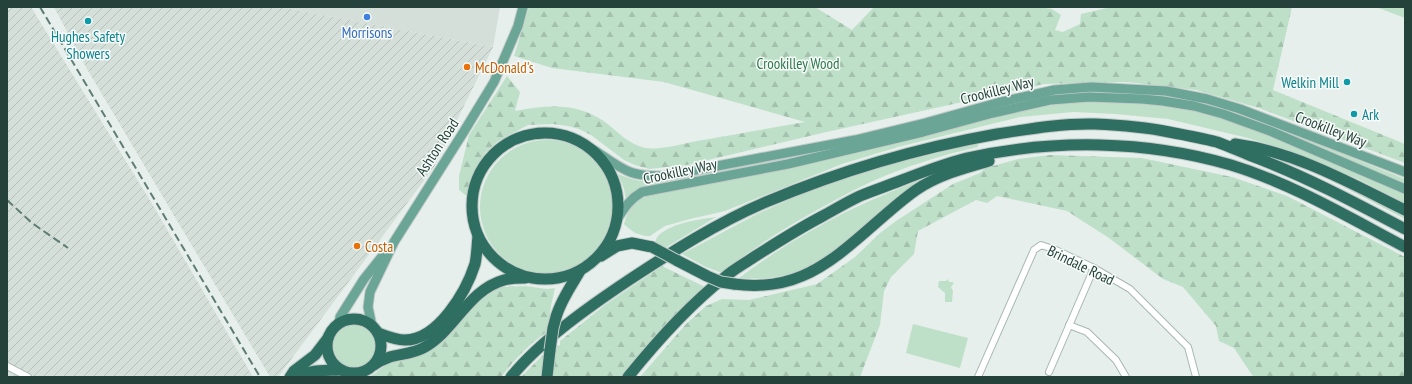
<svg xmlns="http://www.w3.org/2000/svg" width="1412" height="384" font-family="'PT Sans Narrow',sans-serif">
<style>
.built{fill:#d4dfda}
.industrial{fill:url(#industrial-furrows)}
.green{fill:#bfe0c8}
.forest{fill:url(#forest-firs)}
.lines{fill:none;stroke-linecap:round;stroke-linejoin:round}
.street-casing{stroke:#a8b8b2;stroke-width:8}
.primary-casing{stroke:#c2cac8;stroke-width:11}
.highway-casing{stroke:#c2cac8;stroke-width:13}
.street{stroke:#fff;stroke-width:6}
.primary{stroke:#6aa596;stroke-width:9}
.highway{stroke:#2f6f62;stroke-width:11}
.rail{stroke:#5f7d75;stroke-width:2;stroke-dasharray:8 4;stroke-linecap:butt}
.highway-bridge-casing{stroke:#c2cac8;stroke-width:13;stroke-linecap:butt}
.highway-bridge{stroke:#2f6f62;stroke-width:11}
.shop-dot{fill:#3f7fe0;stroke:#f7fbf9;stroke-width:1.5}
.culture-dot{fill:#0f9aa8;stroke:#f7fbf9;stroke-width:1.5}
.food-dot{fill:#e8710a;stroke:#f7fbf9;stroke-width:1.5}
.labels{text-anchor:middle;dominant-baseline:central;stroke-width:3;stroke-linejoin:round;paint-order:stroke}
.shop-label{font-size:15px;fill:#366cbe;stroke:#f7fbf9}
.culture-label{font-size:15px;fill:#0d838f;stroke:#f7fbf9}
.park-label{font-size:15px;fill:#2d7a4b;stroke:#f7fbf9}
.food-label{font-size:15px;fill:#c56008;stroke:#f7fbf9;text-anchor:start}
.street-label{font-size:15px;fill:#24423a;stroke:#f7fbf9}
</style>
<defs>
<pattern id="industrial-furrows" width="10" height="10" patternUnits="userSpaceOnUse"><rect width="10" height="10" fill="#d4dfda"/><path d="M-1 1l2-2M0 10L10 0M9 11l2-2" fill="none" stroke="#b6c1bc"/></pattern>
<pattern id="forest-firs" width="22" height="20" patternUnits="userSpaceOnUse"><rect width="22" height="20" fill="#bfe0c8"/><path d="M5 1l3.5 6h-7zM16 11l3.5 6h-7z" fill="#a4c1ad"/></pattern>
</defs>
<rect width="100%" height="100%" fill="#e6efeb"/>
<polygon class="built" points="280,7 500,7 493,47"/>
<g class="industrial">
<polygon points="7,7 31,7 151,202 253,377 7,377"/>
<polygon points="54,7 280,7 493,47 434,167 278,377 270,377 87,69"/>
</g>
<g class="green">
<polygon points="1376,7 1405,7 1405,18"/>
<path d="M 1087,92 L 1139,93 L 1175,97 L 1209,104 L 1283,130 L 1405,179 L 1405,186 L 1255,121 L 1144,95 L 1120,93 L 1090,94 L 721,173 L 658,183 L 641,188 L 626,200 L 624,189 L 618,174 C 632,180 642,182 657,182 C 791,157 924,126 1056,95 Z"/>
<path d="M 1087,101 C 1115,101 1144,100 1172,106 C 1252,121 1330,161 1405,194 L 1405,203 L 1360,180 L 1317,161 L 1248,138 L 1168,119 L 1115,114 L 1073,112 L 1020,117 L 898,147 L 842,164 L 725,211 L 690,219 L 665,226 L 650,236 L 645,236 L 635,233 L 627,227 L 624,224 C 628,211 633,201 645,195 L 929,134 L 1036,107 Z"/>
<circle cx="547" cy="207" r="67"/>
<path d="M 978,143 L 978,147 C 942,155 907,166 873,181 C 849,192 826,205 803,218 C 775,234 747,252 722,273 L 706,267 L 682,254 L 757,214 L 813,189 L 855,173 Z"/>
<path d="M 932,176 C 910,193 888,210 866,227 C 841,246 816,268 785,275 C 770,279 755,279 739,278 C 797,234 863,200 932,176 Z"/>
<polygon points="1345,185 1405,215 1405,219 1344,187"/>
<path d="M 716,217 L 665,248 L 655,243 C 657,225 700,219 716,217 Z"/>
<polygon points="948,279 949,282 952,282 954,283 951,287 953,291 952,302 945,302 945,293 938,287 939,281 946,281"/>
<circle cx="355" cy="346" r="22"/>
<polygon points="913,324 968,338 960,368 906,353"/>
</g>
<g class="forest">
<path d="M 529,7 L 815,7 L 852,30 L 874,7 L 1040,7 L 1052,9 L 1061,15 L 1055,30 L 1063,32 L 1080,24 L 1081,14 L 1111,7 L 1292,7 L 1273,90 L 1405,144 L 1405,163 L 1259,108 L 1196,90 L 1127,82 L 1044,84 L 822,133 L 687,165 L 649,169 L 635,165 L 624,160 L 591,135 L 579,129 L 568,126 L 553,124 L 528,125 L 498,141 L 485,153 L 478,166 L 471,182 L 468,197 L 459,190 L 459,176 L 469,135 L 507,76 L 520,92 L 515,111 C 547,105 577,102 605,122 C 618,132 629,145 646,148 C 661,150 682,144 697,141 C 733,135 769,128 805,122 L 664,82 L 552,68 L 514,56 Z"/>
<polygon points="1050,155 1142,158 1232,177 1287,196 1405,257 1405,377 1255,377 1252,375 1234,348 1219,341 1216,326 1183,287 1163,279 1109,238 1067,211 997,196 987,203 976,200 918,231 914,254 891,277 884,291 880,325 860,377 640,377 686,324 706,306 722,299 749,300 817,284 855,257 880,233 896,221 953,184 980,173 986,168 1018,159"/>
<path d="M 662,266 L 705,287 C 674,315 646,344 621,377 L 553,377 L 556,347 L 560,345 L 560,341 L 605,305 Z"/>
<path d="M 504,285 L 505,287 L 525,286 L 547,289 L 555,288 L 551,306 L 548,331 C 529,344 515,359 501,377 L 369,377 C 377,373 384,365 392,361 C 403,357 417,358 428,352 C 458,336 470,296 504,285 Z"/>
<polygon points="546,352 543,377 521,377"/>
</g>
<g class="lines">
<defs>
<g id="street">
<polyline points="1069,325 1087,332 1116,360 1126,377"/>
<polyline points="7,366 28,377"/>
<polyline points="1049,372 1094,268"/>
<polyline points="978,377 1034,250 1041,245 1056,250 1094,268 1130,289 1188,347 1196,377"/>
</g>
<g id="primary">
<path d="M 594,150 C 623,169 628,177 664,176 L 855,140 L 925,123 L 997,103 L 1054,90 L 1091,87 L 1166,91 L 1207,99 L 1240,109 L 1405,172"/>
<path d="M 618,218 C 625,207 630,199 642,192 L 788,164 L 923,132 L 993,113 L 1050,100 L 1089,97 L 1142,99 L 1163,101 L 1194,106 L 1223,114 L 1270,131 L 1405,189"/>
<polyline points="339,324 340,317 364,279 384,254"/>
<polyline points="372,326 368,307 370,292 394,242 463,133 494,82 518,26 523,7"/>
</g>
<g id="highway">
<circle cx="545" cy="206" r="73"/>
<path d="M 1235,144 C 1296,152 1350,183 1405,210"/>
<polyline points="601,256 617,246 632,243 652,247"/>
<polyline points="676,260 707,276"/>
<path d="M 734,284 C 756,287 781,285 802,276 C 843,259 879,216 916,190 C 938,175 964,168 989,161"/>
<path d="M 556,317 C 561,300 571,286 580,271"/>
<circle cx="354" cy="346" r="27"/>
<path d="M 378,333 C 386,336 396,340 405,340 C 438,340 466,292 475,264 C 477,255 477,245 478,236"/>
<path d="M 374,365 C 391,352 408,357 425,347 C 455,330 468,290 504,280 C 510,278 518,278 525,278"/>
<polyline points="290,377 294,371 315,355 328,338"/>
<path d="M 298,377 C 310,369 326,371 341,370"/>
<path d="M 511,377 C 540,341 590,306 629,280 C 673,251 717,223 766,202 C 840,171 918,148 997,134 C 1029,129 1063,123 1095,124 C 1119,125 1145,127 1169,132 C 1185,135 1201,138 1217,142 C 1228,146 1239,151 1249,155 C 1303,175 1354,202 1405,229"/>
<polyline points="547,377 550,350"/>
<path d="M 628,377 C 657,341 688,306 725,277 C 734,269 744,264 754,257 C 776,243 798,229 821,217 C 834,210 847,202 860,196 C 872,191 884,187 897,182 C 920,173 943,164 967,158 C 1054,139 1145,140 1231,165 C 1293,184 1348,217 1405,247"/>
</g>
</defs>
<use href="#street" class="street-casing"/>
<use href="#primary" class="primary-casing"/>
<use href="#highway" class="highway-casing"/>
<use href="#street" class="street"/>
<use href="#primary" class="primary"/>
<use href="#highway" class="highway"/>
<g class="rail">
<polyline points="40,7 260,377"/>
<polyline points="7,200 32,223 68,248"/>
</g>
<defs>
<g id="highway-bridge">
<polyline points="652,247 676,260"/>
<polyline points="707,276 721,282 734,284"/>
<polyline points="550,350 553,328 556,317"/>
</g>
</defs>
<use href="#highway-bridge" class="highway-bridge-casing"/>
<use href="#highway-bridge" class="highway-bridge"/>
</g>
<circle class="shop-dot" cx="367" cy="17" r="4"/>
<g class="culture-dot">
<circle cx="88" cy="21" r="4"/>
<circle cx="1347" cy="82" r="4"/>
<circle cx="1354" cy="114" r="4"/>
</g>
<g class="food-dot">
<circle cx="467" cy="67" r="4"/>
<circle cx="357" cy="246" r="4"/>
</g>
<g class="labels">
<g class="shop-label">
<text x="367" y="32">Morrisons</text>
</g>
<g class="culture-label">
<text x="88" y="36">Hughes Safety<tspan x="88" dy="17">Showers</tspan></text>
<text x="1339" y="82" text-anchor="end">Welkin Mill</text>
<text x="1362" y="114" text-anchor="start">Ark</text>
</g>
<g class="park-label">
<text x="798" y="63">Crookilley Wood</text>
</g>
<g class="food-label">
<text x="475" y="67">McDonald's</text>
<text x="365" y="246">Costa</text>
</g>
<g class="street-label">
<text transform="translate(997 90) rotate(-14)">Crookilley Way</text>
<text transform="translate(1331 129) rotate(21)">Crookilley Way</text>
<text transform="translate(437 147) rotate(-57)">Ashton Road</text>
<text transform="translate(680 171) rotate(-12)">Crookilley Way</text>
<text transform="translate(1081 265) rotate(26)">Brindale Road</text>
</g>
</g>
<rect width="1412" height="384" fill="none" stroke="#24423a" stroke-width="16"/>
</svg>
